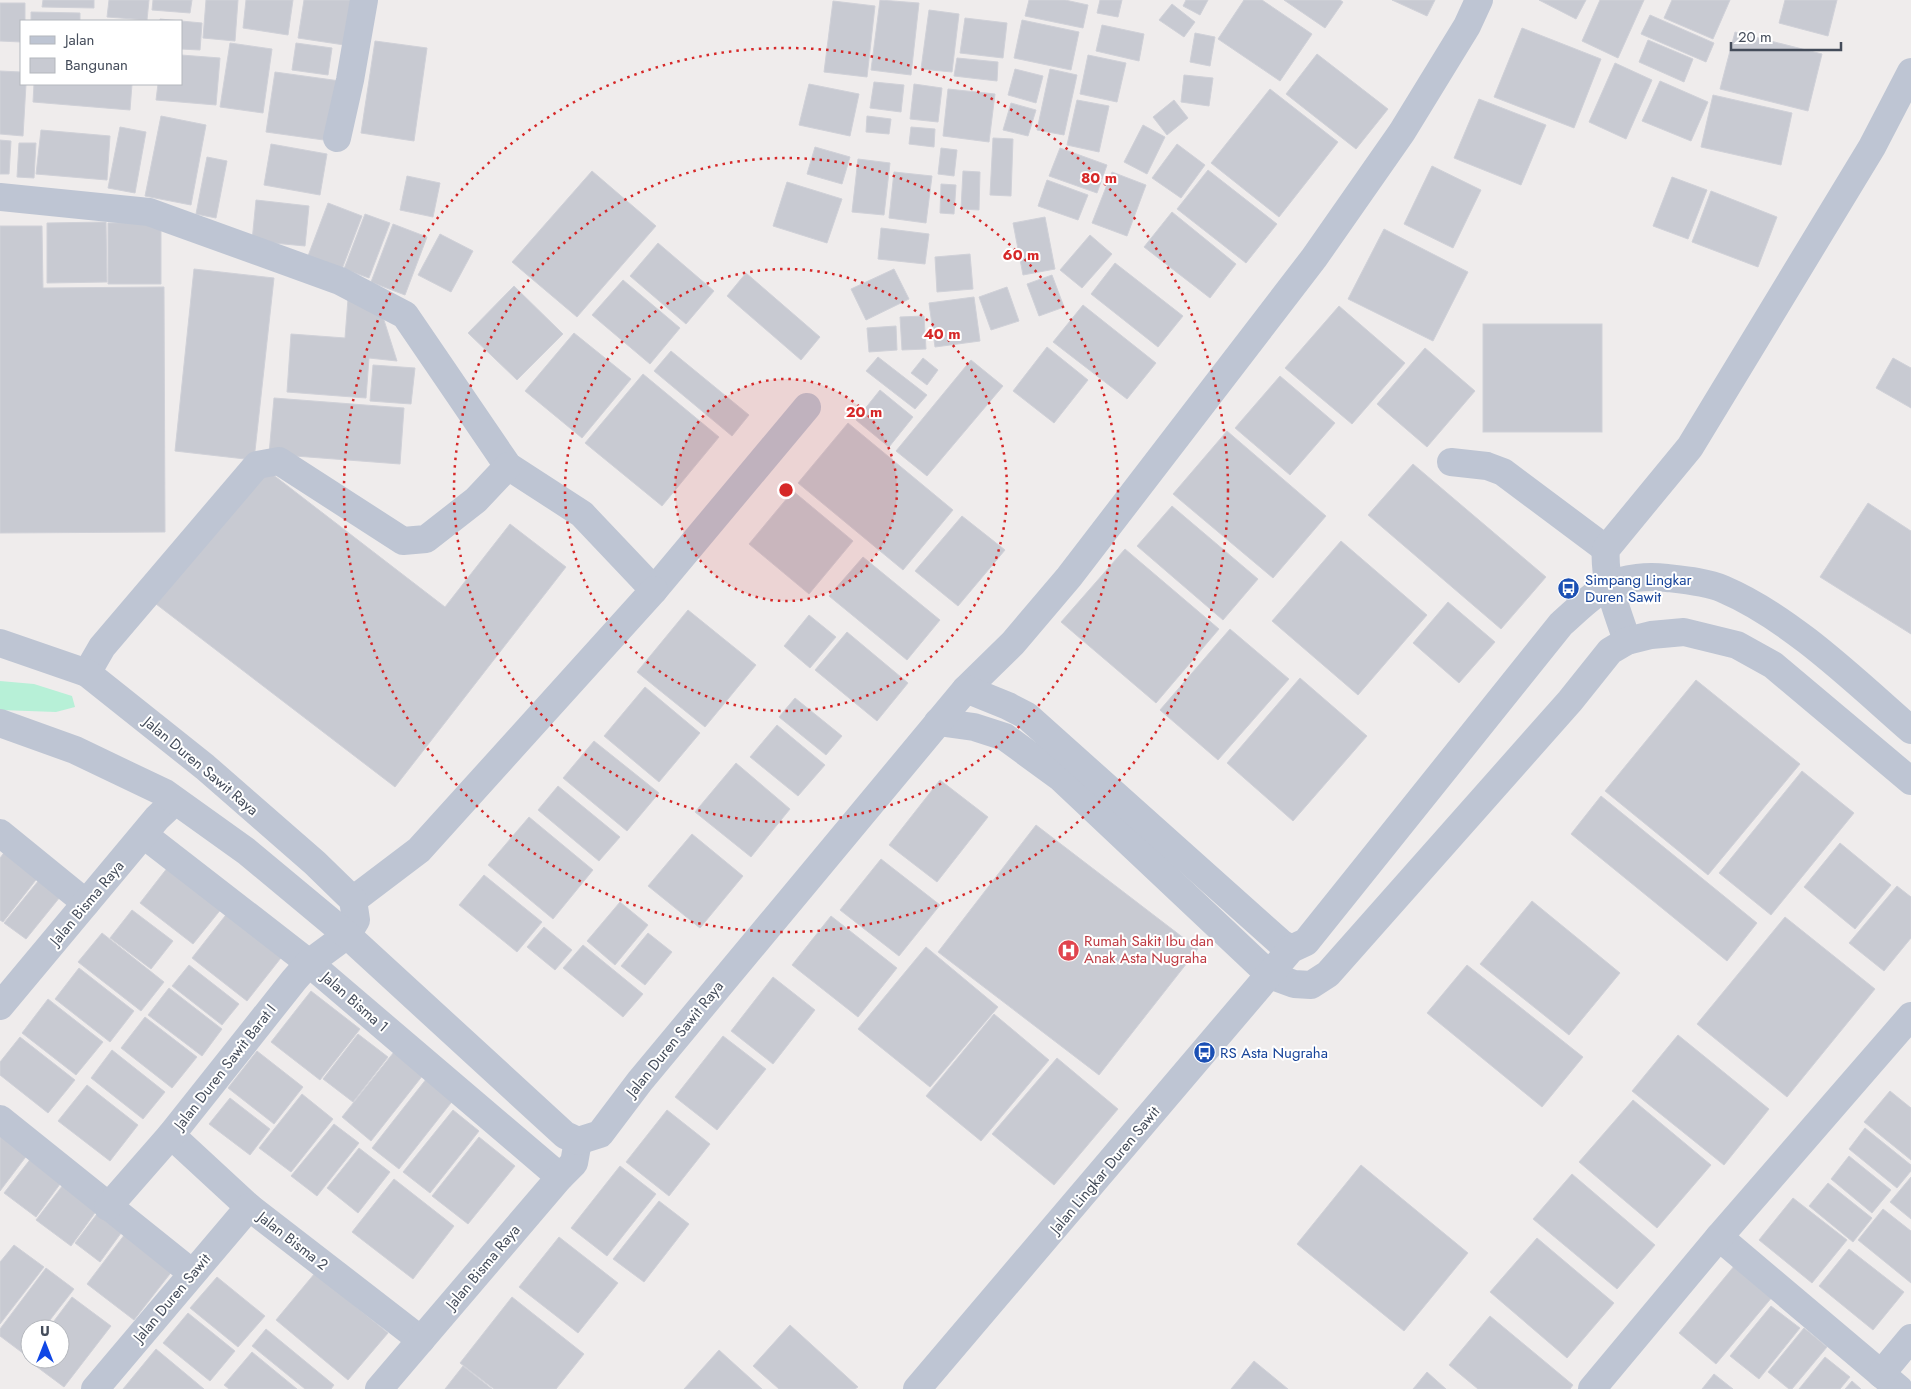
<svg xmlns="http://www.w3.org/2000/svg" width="1911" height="1389" font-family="Jost,sans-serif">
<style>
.green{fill:#b7f0d7}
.building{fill:#c8cad2;stroke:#d0d1d8}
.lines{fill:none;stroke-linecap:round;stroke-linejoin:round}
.minor{stroke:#bec5d3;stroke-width:28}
.tertiary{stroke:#bec5d3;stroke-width:28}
.ring{fill:none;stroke:#d62828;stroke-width:2.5;stroke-dasharray:2.5 5}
.labels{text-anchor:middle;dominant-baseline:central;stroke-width:4;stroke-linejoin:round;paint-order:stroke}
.transit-label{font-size:15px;fill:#164399;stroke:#fff;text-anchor:start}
.street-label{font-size:15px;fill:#444c5a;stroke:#fff}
.health-label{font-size:15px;fill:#be3a42;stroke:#fff;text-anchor:start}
.centre{fill:#d62828;stroke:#fff;stroke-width:2.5}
.ring-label{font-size:15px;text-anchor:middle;font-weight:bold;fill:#d62828;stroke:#fff;stroke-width:4;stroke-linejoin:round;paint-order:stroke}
</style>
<rect width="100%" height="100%" fill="#efecec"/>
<polygon class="green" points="0,681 34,684 72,696 75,707 56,712 0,710"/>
<g class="building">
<polygon points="43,0 94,0 94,8 42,7"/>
<polygon points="109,0 149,0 147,20 107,17"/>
<polygon points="153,0 192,0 190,13 152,10"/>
<polygon points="206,0 238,0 235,41 203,38"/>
<polygon points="246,0 293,0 288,35 243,28"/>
<polygon points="304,0 358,0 351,46 298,38"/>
<polygon points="880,0 919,3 911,75 871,70"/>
<polygon points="1029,0 1065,0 1088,5 1083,28 1025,16"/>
<polygon points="1100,0 1122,0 1118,17 1097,13"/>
<polygon points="1186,0 1208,0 1200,15 1183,6"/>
<polygon points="1244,0 1262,0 1312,34 1280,81 1218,39"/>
<polygon points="1284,0 1340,0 1343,2 1325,28"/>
<polygon points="1392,0 1435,0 1427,16"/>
<polygon points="1539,0 1586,0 1576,19"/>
<polygon points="1600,0 1644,0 1618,58 1582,41"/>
<polygon points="1672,0 1730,0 1713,39 1664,18"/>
<polygon points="1785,0 1837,0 1828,36 1779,23"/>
<polygon points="833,1 875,6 867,77 824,72"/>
<polygon points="0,3 25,3 25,21 21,21 21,42 0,41"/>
<polygon points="1172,4 1195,22 1184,37 1159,20"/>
<polygon points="929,10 959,14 952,72 921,69"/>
<polygon points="31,12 80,13 80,21 31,21"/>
<polygon points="1650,15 1714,43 1706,62 1641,34"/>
<polygon points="965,18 1007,23 1003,58 960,53"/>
<polygon points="160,19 202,23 200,50 181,49 181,21 160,21"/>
<polygon points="1022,20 1079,32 1071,70 1014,58"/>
<polygon points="1102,25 1144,34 1139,61 1096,51"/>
<polygon points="1522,28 1601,59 1574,128 1494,97"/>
<polygon points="1735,32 1822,54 1808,111 1720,89"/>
<polygon points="1195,33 1215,37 1210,66 1190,62"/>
<polygon points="1648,40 1693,59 1684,82 1639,62"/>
<polygon points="375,41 427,48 414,141 361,133"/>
<polygon points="230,43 272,49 263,113 220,107"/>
<polygon points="296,43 332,48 328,75 292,70"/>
<polygon points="1317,54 1388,109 1356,149 1286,94"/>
<polygon points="181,55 220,58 216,105 156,100 158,84 181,84"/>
<polygon points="1088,55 1126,63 1117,102 1080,94"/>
<polygon points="957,58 998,62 997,81 954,76"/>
<polygon points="1615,63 1652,80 1626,139 1589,122"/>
<polygon points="1015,69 1043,76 1036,103 1008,95"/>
<polygon points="1050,69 1077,75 1064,135 1037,130"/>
<polygon points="0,71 21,72 21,84 26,84 23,136 0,134"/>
<polygon points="275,72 340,81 331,141 266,132"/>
<polygon points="1184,75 1213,78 1209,106 1181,102"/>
<polygon points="1660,81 1708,102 1691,141 1642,121"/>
<polygon points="874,82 904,85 901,112 870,108"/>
<polygon points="34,84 132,84 130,110 33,102"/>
<polygon points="809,84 859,94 850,136 799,125"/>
<polygon points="914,84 942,88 938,122 910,119"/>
<polygon points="948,89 995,94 989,142 943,136"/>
<polygon points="1270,89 1338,142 1279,217 1211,163"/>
<polygon points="1713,95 1792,113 1781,165 1701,147"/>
<polygon points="1479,99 1546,125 1521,185 1454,158"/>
<polygon points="1077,100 1109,106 1099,152 1067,145"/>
<polygon points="1174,100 1188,118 1167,135 1153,117"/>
<polygon points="1011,103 1036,110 1028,136 1003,130"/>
<polygon points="161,116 206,125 191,205 145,196"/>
<polygon points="867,116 891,119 889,134 866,132"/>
<polygon points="1143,125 1165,137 1147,174 1124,162"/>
<polygon points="120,127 146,132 135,193 108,188"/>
<polygon points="911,127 935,129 934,147 909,144"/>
<polygon points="41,130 110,136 107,180 36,174"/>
<polygon points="993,138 1013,139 1011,196 990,195"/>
<polygon points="0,140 11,141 9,174 0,174"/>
<polygon points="19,143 36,143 34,178 17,177"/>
<polygon points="271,144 327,154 320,195 264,185"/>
<polygon points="1177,144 1205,165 1181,198 1152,178"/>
<polygon points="815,147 850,157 842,184 807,174"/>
<polygon points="941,148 957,150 954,176 938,174"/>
<polygon points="1060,148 1107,165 1097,193 1049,176"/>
<polygon points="207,157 227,161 216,218 196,214"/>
<polygon points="858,159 890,163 884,215 852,212"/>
<polygon points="1432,166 1481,190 1453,248 1404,224"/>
<polygon points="1208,170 1277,224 1246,263 1177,209"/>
<polygon points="592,171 656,226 577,317 512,262"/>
<polygon points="963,171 980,172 979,210 961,209"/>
<polygon points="894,172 932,176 926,223 889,218"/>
<polygon points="1112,172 1146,185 1127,236 1092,223"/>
<polygon points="407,176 440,183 433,217 400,210"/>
<polygon points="1672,177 1707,190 1688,239 1653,226"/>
<polygon points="1047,180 1088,195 1078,220 1038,206"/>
<polygon points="787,182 842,199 827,243 773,226"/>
<polygon points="941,184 956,185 954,214 940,213"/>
<polygon points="1711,191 1777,217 1758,267 1692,242"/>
<polygon points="256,200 309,206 305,246 252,241"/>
<polygon points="328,203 362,216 342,269 308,256"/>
<polygon points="1172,212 1236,264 1210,298 1144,247"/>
<polygon points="365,214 390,223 369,278 344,269"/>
<polygon points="1045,217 1055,269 1023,275 1013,223"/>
<polygon points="106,222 107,282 47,283 47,223"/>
<polygon points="161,222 161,284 108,284 108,223"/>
<polygon points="393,224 427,237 405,295 371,282"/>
<polygon points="0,226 42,226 43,288 164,287 165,532 0,533"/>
<polygon points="881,228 929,234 925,264 878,259"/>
<polygon points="1384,229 1468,272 1433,341 1348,299"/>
<polygon points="440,234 473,251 451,292 418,275"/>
<polygon points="1090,235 1112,254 1082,288 1060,270"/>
<polygon points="658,243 714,291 686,324 630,276"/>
<polygon points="970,254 973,289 937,292 935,257"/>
<polygon points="1115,263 1183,316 1158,347 1091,294"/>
<polygon points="194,269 274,278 254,460 175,451"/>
<polygon points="894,269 909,299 866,320 851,289"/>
<polygon points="746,273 820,337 801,360 727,296"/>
<polygon points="1052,275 1064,307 1039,316 1027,284"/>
<polygon points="623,280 680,328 650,364 592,315"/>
<polygon points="514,286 563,334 517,380 468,333"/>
<polygon points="1007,287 1019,321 991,330 979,297"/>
<polygon points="974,297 980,341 935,347 929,303"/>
<polygon points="348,299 383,317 397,361 369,358 366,398 287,392 291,334 345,338"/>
<polygon points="1083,305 1156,363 1127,399 1053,342"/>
<polygon points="1339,306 1405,363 1352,424 1285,368"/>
<polygon points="924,316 926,349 902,350 900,317"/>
<rect x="1483" y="324" width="119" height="108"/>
<polygon points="896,326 897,350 869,352 867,328"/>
<polygon points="574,333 631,379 582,438 525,391"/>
<polygon points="1047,347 1088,380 1054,423 1013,391"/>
<polygon points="1425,348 1475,391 1427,447 1377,404"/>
<polygon points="671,351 749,415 732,436 654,371"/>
<polygon points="878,357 927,395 915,409 866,371"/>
<polygon points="923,358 938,370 927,385 911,373"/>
<polygon points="1893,358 1911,368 1911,408 1876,388"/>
<polygon points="971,360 1003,386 927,476 896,451"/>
<polygon points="373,365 415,368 411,404 370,401"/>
<polygon points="643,374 719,437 662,506 585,443"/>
<polygon points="1280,376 1335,423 1290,475 1235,428"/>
<polygon points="880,390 913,417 889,447 856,420"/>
<polygon points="274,398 404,408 400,464 269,454"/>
<polygon points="848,423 953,510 903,570 798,483"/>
<polygon points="1227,431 1326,516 1273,578 1173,494"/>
<polygon points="1413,464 1546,577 1501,629 1368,515"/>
<polygon points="263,467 445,607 510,524 566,567 395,787 156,604"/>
<polygon points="793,491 853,541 809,594 749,544"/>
<polygon points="1868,503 1911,531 1911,634 1820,577"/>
<polygon points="1172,506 1258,579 1223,620 1137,546"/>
<polygon points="962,516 1005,550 958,606 915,571"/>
<polygon points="1341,541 1427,615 1358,695 1272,621"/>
<polygon points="1125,549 1219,629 1156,703 1061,622"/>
<polygon points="863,557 940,620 907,660 829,596"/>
<polygon points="1448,602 1495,642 1459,683 1413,643"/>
<polygon points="688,610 756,665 705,727 637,672"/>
<polygon points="809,615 836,637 810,668 784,646"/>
<polygon points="1230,629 1289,679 1218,760 1160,710"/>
<polygon points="847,632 908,683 877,721 815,670"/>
<polygon points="1300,678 1367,736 1293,821 1227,763"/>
<polygon points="1696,680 1800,764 1708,875 1605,791"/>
<polygon points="645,687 700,733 659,782 604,736"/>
<polygon points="795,698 842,736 826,755 779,717"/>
<polygon points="777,725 825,765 798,796 750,757"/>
<polygon points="594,741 659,793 627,831 563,778"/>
<polygon points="736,763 790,809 751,857 695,812"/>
<polygon points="1802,771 1854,813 1771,915 1719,873"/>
<polygon points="940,780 988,817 937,882 889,845"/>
<polygon points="558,786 620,837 599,861 538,810"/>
<polygon points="1601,796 1757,923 1727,961 1571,834"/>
<polygon points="529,817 593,870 553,919 488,865"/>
<polygon points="1036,825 1198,949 1099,1075 938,952"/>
<polygon points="692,834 743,876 700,928 648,886"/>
<polygon points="1840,843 1891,885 1855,929 1804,887"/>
<polygon points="6,850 39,876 3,922 0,920 0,858"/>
<polygon points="881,859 940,905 899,956 840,910"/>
<polygon points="168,867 222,908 193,944 140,903"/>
<polygon points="484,875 542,922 517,952 459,905"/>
<polygon points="39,880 60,897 26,939 4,923"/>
<polygon points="1897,886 1911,897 1911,938 1884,971 1849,943"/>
<polygon points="1532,901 1620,973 1569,1035 1480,964"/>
<polygon points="620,902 648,925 615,965 587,941"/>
<polygon points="132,910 173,941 151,969 110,938"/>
<polygon points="229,911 284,954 247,1001 192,958"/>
<polygon points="831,916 897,968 858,1017 792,965"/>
<polygon points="1785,917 1875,989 1787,1097 1697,1024"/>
<polygon points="544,927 572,950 555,970 527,947"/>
<polygon points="102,933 164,982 141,1011 78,962"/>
<polygon points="648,933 672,952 645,985 621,966"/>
<polygon points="583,945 643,994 623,1017 563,968"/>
<polygon points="926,947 998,1007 930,1087 858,1029"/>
<polygon points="189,965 239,1004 222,1025 172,986"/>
<polygon points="1467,965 1583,1057 1542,1107 1427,1013"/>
<polygon points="79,968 134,1011 110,1042 55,999"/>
<polygon points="773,977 815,1010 773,1064 731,1031"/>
<polygon points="169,988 222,1029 202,1056 148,1015"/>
<polygon points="311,991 360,1029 320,1080 271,1042"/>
<polygon points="48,999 103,1042 76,1075 22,1033"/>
<polygon points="994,1014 1049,1060 981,1141 926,1096"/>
<polygon points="145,1017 197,1057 172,1088 121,1048"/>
<polygon points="358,1034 388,1057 353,1102 323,1079"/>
<polygon points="1678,1035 1769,1109 1724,1165 1632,1091"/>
<polygon points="723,1036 766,1069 717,1130 675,1097"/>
<polygon points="20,1037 75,1080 48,1113 0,1075 0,1062"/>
<polygon points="398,1047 427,1070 371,1141 342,1117"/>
<polygon points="112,1050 165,1092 143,1119 91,1078"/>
<polygon points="257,1051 303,1087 274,1124 228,1088"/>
<polygon points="1057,1058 1118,1109 1054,1185 992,1134"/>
<polygon points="427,1078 454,1099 399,1169 372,1148"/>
<polygon points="87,1085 138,1125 110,1161 58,1121"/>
<polygon points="1890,1091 1911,1108 1911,1160 1864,1122"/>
<polygon points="302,1094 333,1119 291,1172 259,1148"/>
<polygon points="230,1098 270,1129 250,1155 209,1124"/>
<polygon points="1633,1100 1711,1165 1657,1228 1579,1162"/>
<polygon points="453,1110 479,1131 430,1193 403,1172"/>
<polygon points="667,1110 710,1144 669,1196 626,1162"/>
<polygon points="334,1124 359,1143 317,1196 291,1176"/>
<polygon points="1865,1128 1911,1165 1911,1171 1897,1188 1849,1149"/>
<polygon points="0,1136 28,1154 0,1191"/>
<polygon points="479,1137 515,1166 468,1224 432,1196"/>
<polygon points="359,1148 390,1172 358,1213 327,1188"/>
<polygon points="1849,1156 1891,1190 1872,1213 1831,1179"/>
<polygon points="32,1157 63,1180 36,1217 4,1193"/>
<polygon points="1361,1165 1468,1253 1404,1331 1297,1244"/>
<polygon points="620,1166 656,1194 607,1256 571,1228"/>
<polygon points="1572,1174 1655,1245 1617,1289 1533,1219"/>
<polygon points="1911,1177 1911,1219 1890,1202"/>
<polygon points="394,1179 454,1226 413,1279 352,1232"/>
<polygon points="1828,1183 1872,1218 1853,1242 1809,1206"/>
<polygon points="63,1185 97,1210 71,1246 36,1220"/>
<polygon points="1793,1198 1847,1240 1812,1283 1759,1240"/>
<polygon points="659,1201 689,1224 644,1282 613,1259"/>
<polygon points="1883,1209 1911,1231 1911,1283 1858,1240"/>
<polygon points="100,1210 124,1229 100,1262 75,1243"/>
<polygon points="125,1234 173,1270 134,1320 87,1284"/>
<polygon points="559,1237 618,1283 578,1333 519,1287"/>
<polygon points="1537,1238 1614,1303 1567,1358 1490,1292"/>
<polygon points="14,1245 44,1267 0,1324 0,1262"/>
<polygon points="1849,1249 1904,1292 1873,1330 1819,1286"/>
<polygon points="1735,1265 1773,1296 1716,1364 1679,1333"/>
<polygon points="46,1268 74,1289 43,1329 30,1329 30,1346 24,1354 0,1336 0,1329"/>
<polygon points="315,1273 388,1333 348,1380 276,1320"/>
<polygon points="217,1277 265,1316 238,1347 190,1308"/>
<polygon points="72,1297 111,1326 64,1387 25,1358 30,1352 30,1359 60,1359 60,1329 48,1329"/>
<polygon points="512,1297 584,1354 556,1389 494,1389 460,1363"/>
<polygon points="1771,1306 1800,1328 1759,1379 1730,1356"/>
<polygon points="188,1313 235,1351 210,1381 163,1343"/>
<polygon points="1490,1316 1573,1385 1570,1389 1478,1389 1449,1365"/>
<polygon points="790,1325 858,1387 855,1389 779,1389 753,1366"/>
<polygon points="1804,1328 1827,1347 1792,1389 1789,1389 1768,1372"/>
<polygon points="266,1329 334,1385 331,1389 305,1389 252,1346"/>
<polygon points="156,1349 204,1389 123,1389"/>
<polygon points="719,1350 762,1389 684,1389"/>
<polygon points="252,1352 297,1389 229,1389 224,1385"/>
<polygon points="1825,1357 1850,1377 1840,1389 1799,1389"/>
<polygon points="1254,1361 1288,1389 1231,1389"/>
<polygon points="463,1366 492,1389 445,1389"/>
<polygon points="1427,1372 1446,1389 1413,1389"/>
<polygon points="1714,1374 1733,1389 1702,1389"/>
<polygon points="1852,1381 1861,1389 1845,1389"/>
</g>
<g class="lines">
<g class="minor">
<polyline points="337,138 350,80 364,0"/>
<polyline points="0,197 149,212 340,281 405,315 508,466 582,514 654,590 807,407"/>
<polyline points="1451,462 1487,466 1503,472 1606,549"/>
<path d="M 1627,641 C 1618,612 1603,580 1606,549 L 1690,447 L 1872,147 L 1911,72"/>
<polyline points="87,673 102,647 257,465 279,461 403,541 426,539 476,500 508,466"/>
<polyline points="966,689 1013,643 1069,577 1314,258 1402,132 1467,26 1479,0"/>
<polyline points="0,833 86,903"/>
<polyline points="144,835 309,963 560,1177"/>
<polyline points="353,900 419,850 654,590"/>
<polyline points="0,1006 157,818 175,801"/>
<polyline points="0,1119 192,1273"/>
<polyline points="171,1135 249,1207 421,1340"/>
<polyline points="108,1207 171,1135 294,980 309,963 347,935"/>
<polyline points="1719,1237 1899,1389"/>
<polyline points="1881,1374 1911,1338"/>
<polyline points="95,1389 249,1207"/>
<polyline points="379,1389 560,1177 574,1163 578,1141"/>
<polyline points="1592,1389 1719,1237 1911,1016"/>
</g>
<g class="tertiary">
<polyline points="0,643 87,673 205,767 315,863 353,900 356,920 347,935"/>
<polyline points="938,722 974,727 1005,737 1061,778 1270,975 1294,984 1311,985 1328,974 1570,701 1610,651 1627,641 1651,635 1684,632 1737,645 1773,665 1911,781"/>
<polyline points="0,723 75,750 165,793 246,851 347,935 565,1135 578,1141 600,1134 640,1081 966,689 1008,706 1027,716 1281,943 1291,949"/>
<path d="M 917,1389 L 1291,949 L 1306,942 L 1561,624 C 1576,611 1590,596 1608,586 C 1625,577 1649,576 1667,578 C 1685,580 1707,582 1723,589 C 1791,618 1856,682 1911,730"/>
</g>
</g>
<circle cx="786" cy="490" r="111" fill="#d62828" fill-opacity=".12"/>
<g class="ring">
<circle cx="786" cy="490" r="111"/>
<circle cx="786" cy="490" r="221"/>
<circle cx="786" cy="490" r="332"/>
<circle cx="786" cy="490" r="442"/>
</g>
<defs>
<symbol id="bus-disc" viewBox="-11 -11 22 22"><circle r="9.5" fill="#1a4fb4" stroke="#fff"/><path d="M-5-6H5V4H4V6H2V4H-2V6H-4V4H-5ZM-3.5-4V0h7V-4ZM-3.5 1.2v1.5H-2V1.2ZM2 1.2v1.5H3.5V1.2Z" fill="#fff"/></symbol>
<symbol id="hospital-disc" viewBox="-11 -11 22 22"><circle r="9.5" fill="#e0444e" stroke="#fff"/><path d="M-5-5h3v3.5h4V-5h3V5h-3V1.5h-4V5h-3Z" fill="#fff"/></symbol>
</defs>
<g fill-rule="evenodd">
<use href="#bus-disc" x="1556" y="576" width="25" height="25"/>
<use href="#hospital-disc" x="1056" y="938" width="25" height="25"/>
<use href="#bus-disc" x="1192" y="1040" width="25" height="25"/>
</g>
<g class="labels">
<g class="transit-label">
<text x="1585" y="580">Simpang Lingkar<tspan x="1585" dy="17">Duren Sawit</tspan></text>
<text x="1220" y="1053">RS Asta Nugraha</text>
</g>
<g class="street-label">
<text transform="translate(201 766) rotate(40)">Jalan Duren Sawit Raya</text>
<text transform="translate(87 903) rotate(-50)">Jalan Bisma Raya</text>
<text transform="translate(355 1002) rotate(41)">Jalan Bisma 1</text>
<text transform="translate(675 1039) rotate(-51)">Jalan Duren Sawit Raya</text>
<text transform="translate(225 1067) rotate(-52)">Jalan Duren Sawit Barat I</text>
<text transform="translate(1105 1170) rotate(-50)">Jalan Lingkar Duren Sawit</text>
<text transform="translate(293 1241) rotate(38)">Jalan Bisma 2</text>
<text transform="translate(483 1267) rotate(-50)">Jalan Bisma Raya</text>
<text transform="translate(172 1298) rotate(-50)">Jalan Duren Sawit</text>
</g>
<g class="health-label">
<text x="1084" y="941">Rumah Sakit Ibu dan<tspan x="1084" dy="17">Anak Asta Nugraha</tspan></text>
</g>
</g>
<circle cx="786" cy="490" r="8" class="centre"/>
<g class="ring-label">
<text x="1099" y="183">80 m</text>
<text x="1021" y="260">60 m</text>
<text x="942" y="339">40 m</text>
<text x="864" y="417">20 m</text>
</g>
<rect x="20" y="20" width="162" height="65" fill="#ffffff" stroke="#b4b7bd"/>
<rect x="30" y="36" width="25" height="8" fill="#bec5d3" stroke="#b4b7bd"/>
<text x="65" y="45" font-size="15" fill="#444c5a">Jalan</text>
<rect x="30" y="58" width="25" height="15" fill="#c8cad2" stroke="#b4b7bd"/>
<text x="65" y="70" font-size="15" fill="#444c5a">Bangunan</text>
<g transform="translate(45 1344)"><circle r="24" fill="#ffffff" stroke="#b4b7bd"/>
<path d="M0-4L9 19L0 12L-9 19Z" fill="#1047e5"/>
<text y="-8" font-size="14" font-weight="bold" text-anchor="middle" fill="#444c5a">U</text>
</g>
<path d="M1731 42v8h110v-8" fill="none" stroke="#444c5a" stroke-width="2.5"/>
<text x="1738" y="42" font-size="15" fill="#444c5a" stroke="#ffffff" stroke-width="4" paint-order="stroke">20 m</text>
</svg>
